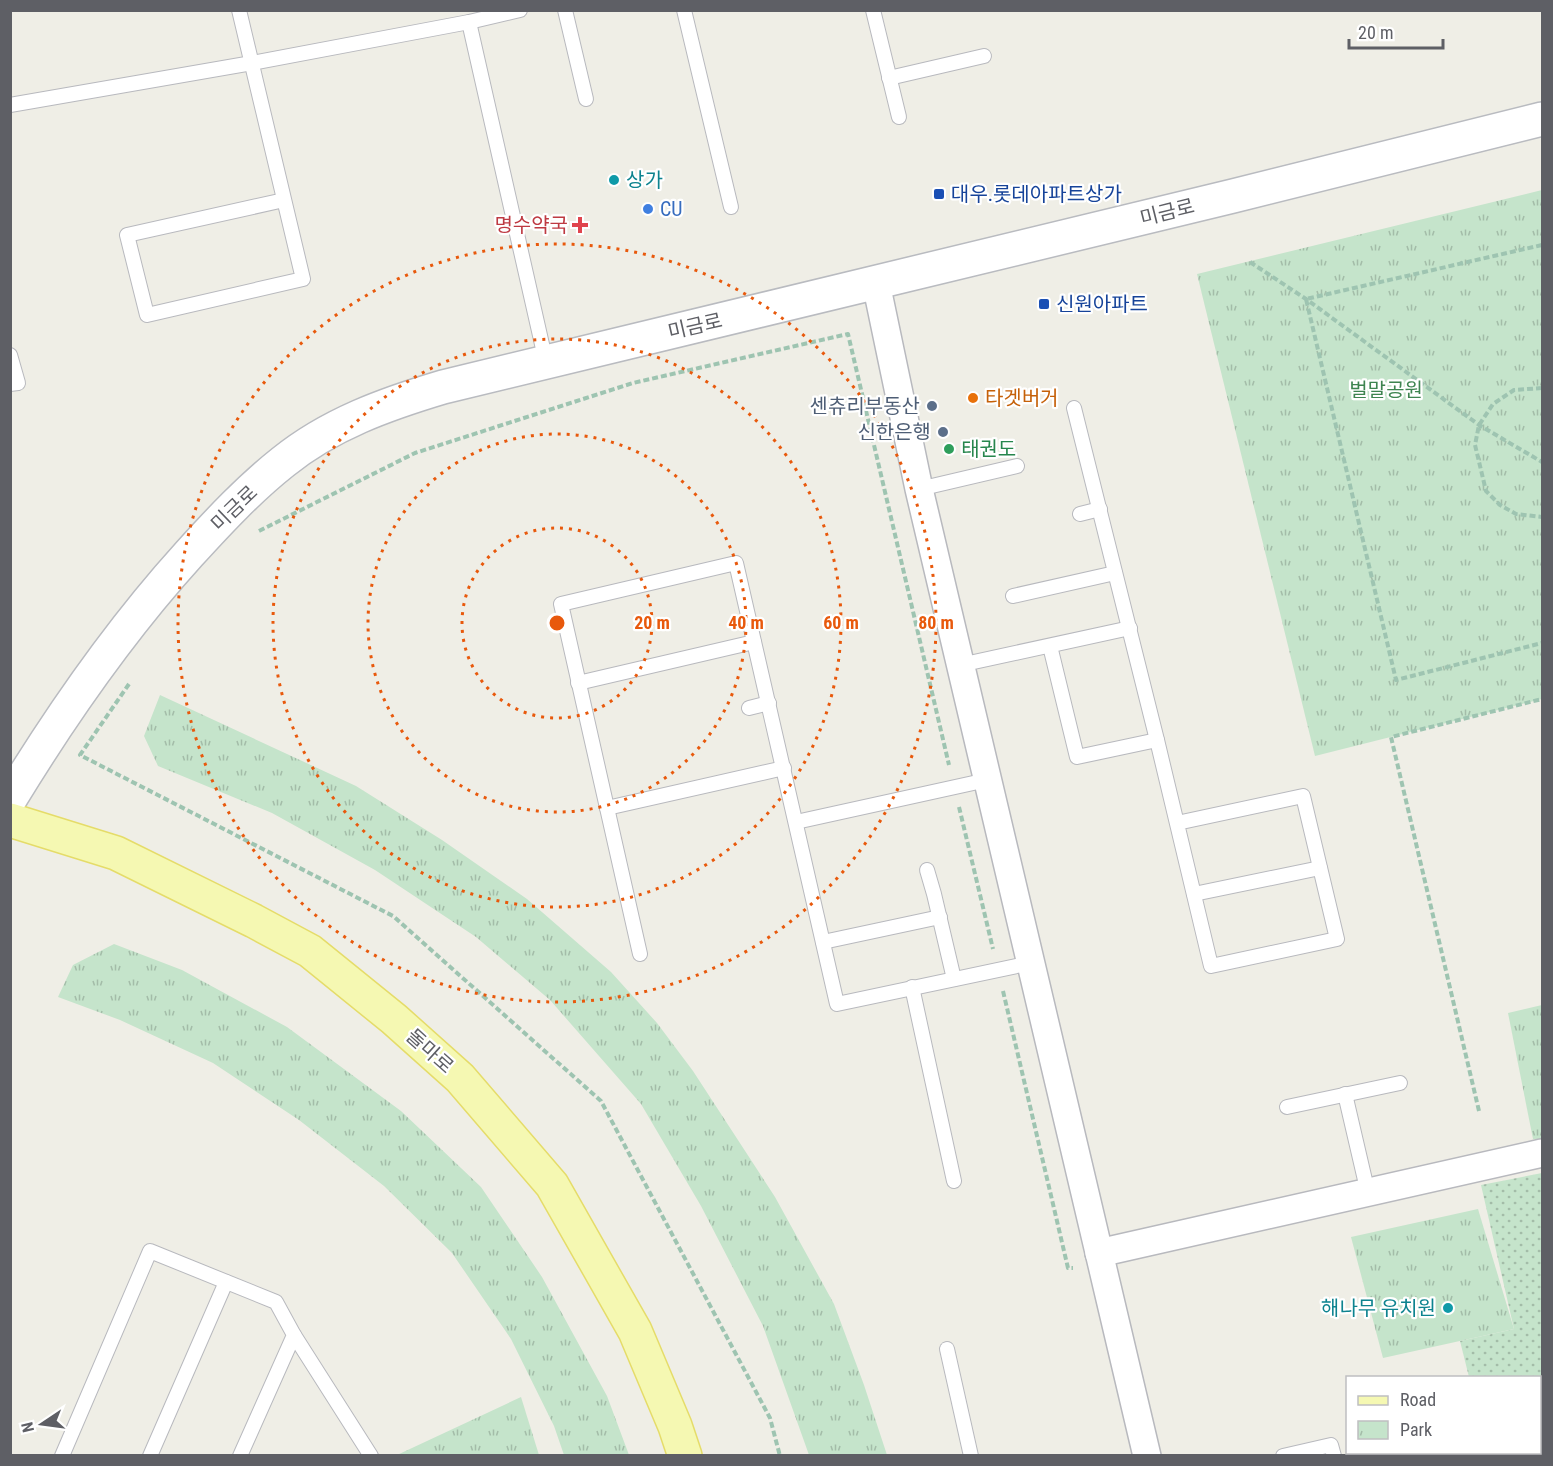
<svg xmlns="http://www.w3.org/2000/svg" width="1553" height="1466" font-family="'Roboto Condensed','Noto Sans KR',sans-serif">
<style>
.grass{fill:url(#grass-dots)}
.park{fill:url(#park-tufts)}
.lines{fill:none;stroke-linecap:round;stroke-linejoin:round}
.service-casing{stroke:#b8b9be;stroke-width:16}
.minor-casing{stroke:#b8b9be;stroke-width:30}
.secondary-casing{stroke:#b9bbc0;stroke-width:36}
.primary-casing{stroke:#e5dc69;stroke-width:36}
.path{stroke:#9ec4b1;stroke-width:4;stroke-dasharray:6 3;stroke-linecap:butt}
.service{stroke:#fff;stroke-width:14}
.minor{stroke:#fff;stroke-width:27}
.secondary{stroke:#fff;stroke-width:33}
.primary{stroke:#f5f8b2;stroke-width:33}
.ring{fill:none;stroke:#e8590c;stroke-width:3;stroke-dasharray:3 6}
.culture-dot{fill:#0f9aa8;stroke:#fff;stroke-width:2}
.transit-dot{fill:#1a4fb4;stroke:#fff;stroke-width:2}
.shop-dot{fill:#3f7fe0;stroke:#fff;stroke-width:2}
.health-dot{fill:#e0444e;stroke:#fff;stroke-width:2}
.food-dot{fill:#e8710a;stroke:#fff;stroke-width:2}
.service-dot{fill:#5c6f8a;stroke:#fff;stroke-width:2}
.leisure-dot{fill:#2e9e5b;stroke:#fff;stroke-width:2}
.labels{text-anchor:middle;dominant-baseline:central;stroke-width:4.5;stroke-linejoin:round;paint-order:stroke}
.culture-label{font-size:20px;fill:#0d838f;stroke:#fff;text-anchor:start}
.transit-label{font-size:20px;fill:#164399;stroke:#fff;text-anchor:start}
.shop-label{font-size:20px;fill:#366cbe;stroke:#fff;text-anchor:start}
.street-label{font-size:20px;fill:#5e5f65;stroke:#fff}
.health-label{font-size:20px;fill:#be3a42;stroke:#fff;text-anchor:end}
.park-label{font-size:20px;fill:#3e8450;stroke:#fff}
.food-label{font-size:20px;fill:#c56008;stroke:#fff;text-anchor:start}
.service-label{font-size:20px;fill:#4e5e75;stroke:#fff;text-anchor:end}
.leisure-label{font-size:20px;fill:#27864d;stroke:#fff;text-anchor:start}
.centre{fill:#e8590c;stroke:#fff;stroke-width:3}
.ring-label{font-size:18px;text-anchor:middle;font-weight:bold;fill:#e8590c;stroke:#fff;stroke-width:4.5;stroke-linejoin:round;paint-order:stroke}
</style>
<defs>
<pattern id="grass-dots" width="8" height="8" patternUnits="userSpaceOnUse" patternTransform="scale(1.5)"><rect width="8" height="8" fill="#c5e4cb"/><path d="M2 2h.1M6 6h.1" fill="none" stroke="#a3bca8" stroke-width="1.8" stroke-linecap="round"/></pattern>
<pattern id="park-tufts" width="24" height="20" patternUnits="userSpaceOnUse" patternTransform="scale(1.5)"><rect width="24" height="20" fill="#c5e4cb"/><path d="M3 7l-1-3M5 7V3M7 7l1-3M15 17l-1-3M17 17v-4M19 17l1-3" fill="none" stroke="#a3bca8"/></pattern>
</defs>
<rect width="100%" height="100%" fill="#efeee6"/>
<polygon class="grass" points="1542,1173 1542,1455 1488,1455 1487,1453 1540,1452 1540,1378 1469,1377 1460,1341 1514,1329 1481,1185"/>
<g class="park">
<polygon points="1542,190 1542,699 1315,756 1197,274"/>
<polygon points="160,695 356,786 442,840 527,899 611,972 657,1023 693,1071 775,1197 834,1304 864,1385 887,1455 809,1455 763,1326 701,1206 641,1104 550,1000 476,937 375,870 272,813 158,766 144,736"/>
<polygon points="114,944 182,970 287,1027 401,1111 481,1187 542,1277 607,1396 629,1455 564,1455 554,1426 511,1339 452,1253 384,1186 299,1120 213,1063 120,1020 58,997 73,965"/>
<polygon points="1542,1005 1542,1139 1533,1139 1508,1013"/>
<polygon points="1478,1209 1514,1329 1383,1358 1351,1237"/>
<polygon points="521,1397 539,1455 397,1455"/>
</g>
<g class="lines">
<defs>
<g id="service">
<polyline points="239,10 303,279 147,315 127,235 284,200"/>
<polyline points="565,10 586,99"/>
<polyline points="684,10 731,207"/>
<polyline points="873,10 899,117"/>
<polyline points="469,22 546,362"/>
<polyline points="889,78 984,56"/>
<polyline points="10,105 252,63 469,22 520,10"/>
<polyline points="10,355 18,383 10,384"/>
<polyline points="1074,408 1157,740 1211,966 1337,939 1303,796 1177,823"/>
<polyline points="919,489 1017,466"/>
<polyline points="1080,514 1100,509"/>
<polyline points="1013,596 1115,573"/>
<polyline points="1050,646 1077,757 1157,740"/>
<polyline points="960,665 1130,628"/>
<polyline points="578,683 754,642"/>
<polyline points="749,708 769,703"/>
<polyline points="607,808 784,768"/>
<polyline points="796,822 987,780"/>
<polyline points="927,870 934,894 954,979"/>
<polyline points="1194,894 1320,868"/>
<polyline points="823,942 940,917"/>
<polyline points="640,954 561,604 736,563 837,1004 1031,963"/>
<polyline points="912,987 954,1181"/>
<polyline points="1345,1094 1368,1193"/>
<polyline points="1287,1107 1400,1083"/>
<polyline points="294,1335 371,1456"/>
<polyline points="947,1349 971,1456"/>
<polyline points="62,1456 150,1251 276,1302 294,1335 240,1456"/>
<polyline points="150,1456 226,1282"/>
<polyline points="1283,1456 1331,1445 1334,1456"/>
</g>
<g id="minor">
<polyline points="876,283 919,489 1147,1456"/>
<polyline points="1099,1253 1542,1153"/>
</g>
<path id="secondary" d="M 10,799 C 63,712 121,629 189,554 C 219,521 249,489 283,462 C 330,424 386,404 443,387 L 1233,196 L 1542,119"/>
<polyline id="primary" points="10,820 116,853 254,921 310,951 394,1019 460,1078 552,1185 635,1331 675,1426 685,1456"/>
</defs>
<use href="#service" class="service-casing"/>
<use href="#minor" class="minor-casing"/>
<use href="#secondary" class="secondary-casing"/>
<use href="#primary" class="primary-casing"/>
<g class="path">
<polyline points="1542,245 1306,299 1396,680 1542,643"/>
<polyline points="1250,262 1306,299 1479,425 1542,462"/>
<polyline points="1542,388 1514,390 1493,404 1479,425 1475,445 1486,491 1500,505 1516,514 1542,517"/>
<polyline points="259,531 415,453 633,383 848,334 949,765"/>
<polyline points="129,684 80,755 393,916 601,1101 770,1418 780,1456"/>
<polyline points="959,807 993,949"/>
<polyline points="1003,991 1068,1268 1073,1268"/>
<polyline points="1479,1111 1391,737 1542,699"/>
</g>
<use href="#service" class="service"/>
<use href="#minor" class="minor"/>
<use href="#secondary" class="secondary"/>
<use href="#primary" class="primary"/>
</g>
<g class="ring">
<circle cx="557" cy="623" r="95"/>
<circle cx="557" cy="623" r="189"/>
<circle cx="557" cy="623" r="284"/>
<circle cx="557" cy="623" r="379"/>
</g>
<g class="culture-dot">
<circle cx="614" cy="180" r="6"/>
<circle cx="1448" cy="1308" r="6"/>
</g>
<g class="transit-dot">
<rect x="933" y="188" width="12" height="12" rx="3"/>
<rect x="1038" y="298" width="12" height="12" rx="3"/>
</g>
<circle class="shop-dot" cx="648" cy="209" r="6"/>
<path class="health-dot" d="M577 216h6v6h6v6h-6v6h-6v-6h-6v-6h6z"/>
<circle class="food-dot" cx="973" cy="398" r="6"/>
<g class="service-dot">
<circle cx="932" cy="406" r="6"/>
<circle cx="943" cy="432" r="6"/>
</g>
<circle class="leisure-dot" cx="949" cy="449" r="6"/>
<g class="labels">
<g class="culture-label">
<text x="626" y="180">상가</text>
<text x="1436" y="1308" text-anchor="end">해나무 유치원</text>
</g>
<g class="transit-label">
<text x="951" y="194">대우.롯데아파트상가</text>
<text x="1056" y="304">신원아파트</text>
</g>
<g class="shop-label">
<text x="660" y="209">CU</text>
</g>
<g class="street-label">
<text transform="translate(1167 212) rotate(-14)">미금로</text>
<text transform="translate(695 326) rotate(-13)">미금로</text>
<text transform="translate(234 508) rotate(-44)">미금로</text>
<text transform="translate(430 1051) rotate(42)">돌마로</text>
</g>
<g class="health-label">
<text x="568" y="225">명수약국</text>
</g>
<g class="park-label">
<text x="1386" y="390">벌말공원</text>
</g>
<g class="food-label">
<text x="985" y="398">타겟버거</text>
</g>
<g class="service-label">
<text x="920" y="406">센츄리부동산</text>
<text x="931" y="432">신한은행</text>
</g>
<g class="leisure-label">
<text x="961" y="449">태권도</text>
</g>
</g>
<circle cx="557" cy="623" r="9" class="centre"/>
<g class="ring-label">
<text x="652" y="629">20 m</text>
<text x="746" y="629">40 m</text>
<text x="841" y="629">60 m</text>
<text x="936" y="629">80 m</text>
</g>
<rect width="1553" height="1466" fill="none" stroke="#5e5f65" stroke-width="24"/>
<rect x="1346" y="1376" width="195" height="78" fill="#ffffff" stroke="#bfbfc1" stroke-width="1.5"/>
<rect x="1358" y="1396" width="30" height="9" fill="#f5f8b2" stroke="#bfbfc1" stroke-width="1.5"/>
<text x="1400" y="1406" font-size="18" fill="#5e5f65">Road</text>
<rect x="1358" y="1421" width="30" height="18" fill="url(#park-tufts)" stroke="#bfbfc1" stroke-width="1.5"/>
<text x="1400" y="1436" font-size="18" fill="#5e5f65">Park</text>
<g transform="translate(42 1424) rotate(257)" stroke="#ffffff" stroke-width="4.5" paint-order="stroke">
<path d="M0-4.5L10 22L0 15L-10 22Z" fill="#5e5f65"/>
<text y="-9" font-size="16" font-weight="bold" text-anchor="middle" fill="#5e5f65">N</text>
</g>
<path d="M1349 39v9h94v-9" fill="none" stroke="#5e5f65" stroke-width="3"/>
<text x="1358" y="39" font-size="18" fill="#5e5f65" stroke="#ffffff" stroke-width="4.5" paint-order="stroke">20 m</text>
</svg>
